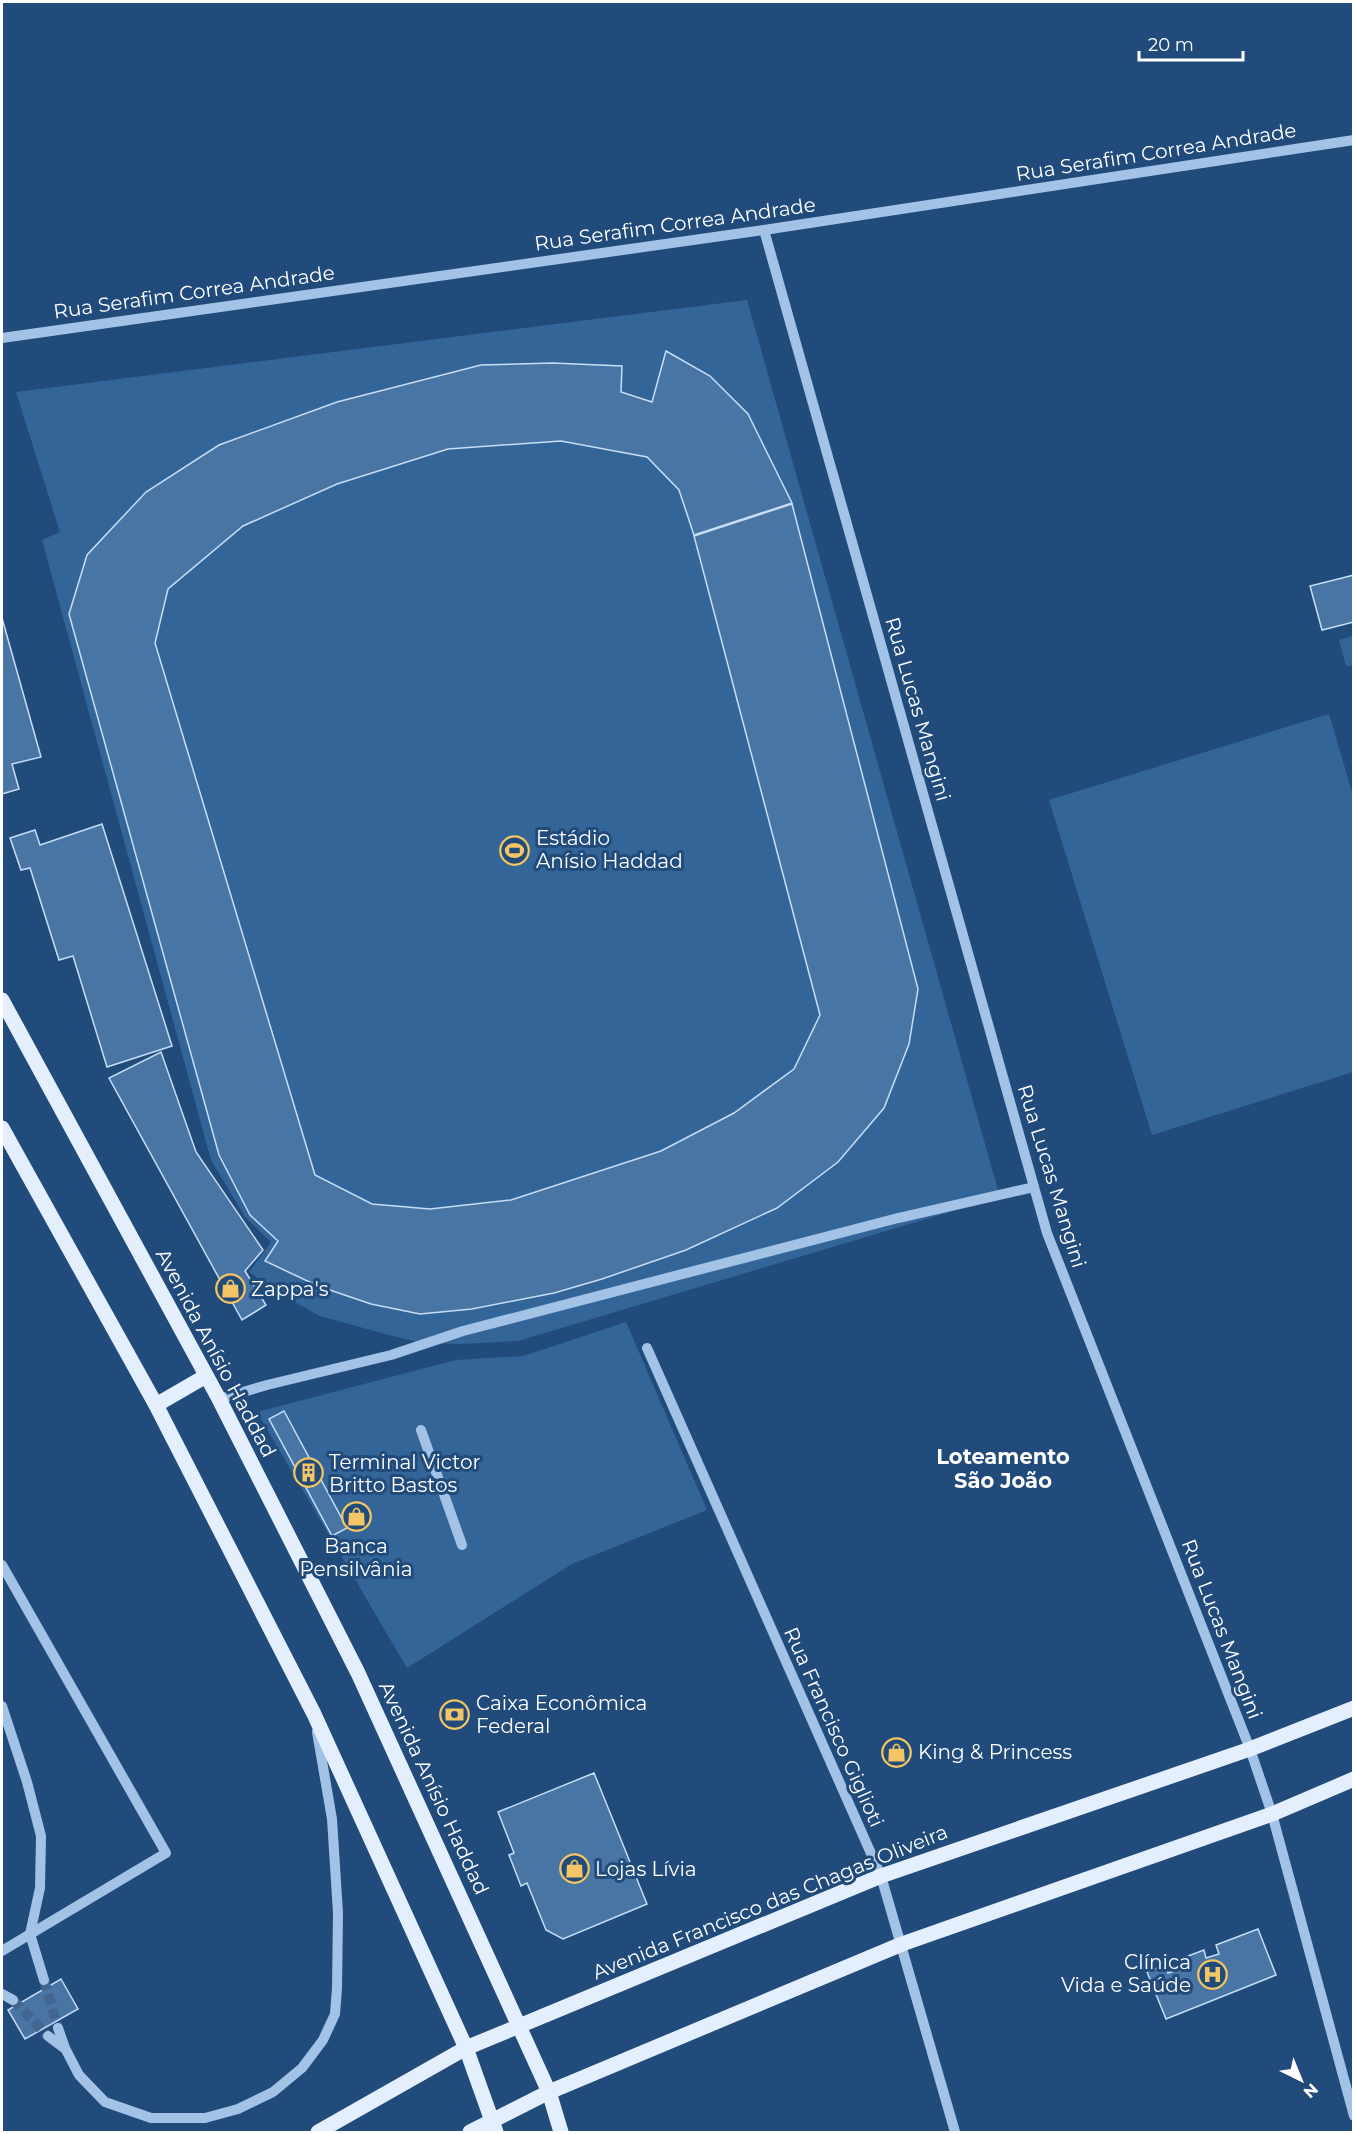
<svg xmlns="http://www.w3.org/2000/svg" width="1355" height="2134" font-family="Montserrat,sans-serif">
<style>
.green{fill:#346599}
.building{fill:#4975a5;stroke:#c6ddf5;stroke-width:1.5}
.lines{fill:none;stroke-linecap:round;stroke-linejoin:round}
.minor-tunnel{stroke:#42668f;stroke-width:10;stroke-dasharray:10 5;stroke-linecap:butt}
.minor{stroke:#a3c3e6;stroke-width:10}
.major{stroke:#e4effd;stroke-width:15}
.labels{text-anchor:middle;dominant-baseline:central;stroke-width:6;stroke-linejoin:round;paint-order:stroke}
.street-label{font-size:20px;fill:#fff;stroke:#214b7b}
.poi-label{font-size:20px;fill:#fff;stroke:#214b7b;text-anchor:start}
.neighbourhood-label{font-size:21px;font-weight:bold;fill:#fff;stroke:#214b7b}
</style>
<rect width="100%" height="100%" fill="#214b7b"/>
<g class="green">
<polygon points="747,300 1000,1197 518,1341 461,1344 422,1343 385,1334 320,1316 282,1295 249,1272 271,1242 245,1217 211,1160 42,540 60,532 16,392"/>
<polygon points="1353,636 1353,665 1346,666 1339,640"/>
<polygon points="1329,714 1353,795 1353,1072 1152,1135 1049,800"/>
<polygon points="626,1322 707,1510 572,1564 407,1668 257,1412 456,1360 523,1356"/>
</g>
<g class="building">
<polygon points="666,351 710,376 748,414 792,503 694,535 679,490 647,457 561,441 448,449 337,484 243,526 168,589 155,643 315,1175 372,1204 430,1209 511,1200 661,1151 734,1113 794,1069 820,1015 694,536 792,504 918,989 909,1044 884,1108 838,1162 777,1208 686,1250 602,1279 554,1293 472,1309 420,1314 371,1304 318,1286 265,1261 278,1241 250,1215 219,1155 69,614 87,555 146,492 219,445 337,402 481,365 553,363 622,366 621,392 652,402"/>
<polygon points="1354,575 1354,622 1322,630 1310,586"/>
<polygon points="2,618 41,757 12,764 19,789 2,794"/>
<polygon points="102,824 172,1046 107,1067 73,956 59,960 30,868 21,870 10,838 35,830 40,845"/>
<polygon points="161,1052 196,1152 263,1250 245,1271 266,1305 242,1320 109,1078"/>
<polygon points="284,1411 347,1528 332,1536 269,1419"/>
<polygon points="594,1773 647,1904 563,1939 546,1930 527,1883 521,1886 509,1855 514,1853 498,1812"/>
<polygon points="1258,1929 1276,1975 1166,2019 1147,1972 1165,1965 1168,1973 1184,1968 1180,1959 1204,1950 1206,1958 1219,1954 1216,1945"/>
<polygon points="61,1979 78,2009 25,2039 8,2010"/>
</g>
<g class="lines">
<g class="minor-tunnel">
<polyline points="44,1980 58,2028"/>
<polyline points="13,2000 48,2036"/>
</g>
<g class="minor">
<polyline points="764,230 1047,1233 1250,1749 1272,1814 1354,2116"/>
<polyline points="2,338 764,230 1354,140"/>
<polyline points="647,1348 881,1876 955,2132"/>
<polyline points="219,1399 267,1385 391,1355 463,1331 898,1218 1034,1187"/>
<polyline points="421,1430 462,1545"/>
<polyline points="2,1565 166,1853 2,1951"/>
<polyline points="2,1706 27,1782 41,1836 40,1888 30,1934 44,1980"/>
<polyline points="2,1994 13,2000"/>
<polyline points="58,2028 65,2048 79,2075 105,2102 151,2118 205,2118 238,2109 273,2092 302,2068 323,2040 335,2014 337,1988 338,1913 332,1819 317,1732"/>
<polyline points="48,2036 64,2048"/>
</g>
<g class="major">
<polyline points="2,1000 219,1399 358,1673 549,2092 561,2132"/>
<polyline points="2,1128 156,1405 314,1714 466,2048 496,2132"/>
<polyline points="156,1405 206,1376"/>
<polyline points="318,2132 466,2048 881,1876 1250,1749 1354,1708"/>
<polyline points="470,2132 549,2092 902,1944 1272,1814 1354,1779"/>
</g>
</g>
<defs>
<symbol id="stadium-ring" viewBox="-11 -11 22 22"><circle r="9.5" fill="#214b7b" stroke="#f3c564" stroke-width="1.5"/><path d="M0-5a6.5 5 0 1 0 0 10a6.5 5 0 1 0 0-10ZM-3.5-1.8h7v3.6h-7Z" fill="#f3c564"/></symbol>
<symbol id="shop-ring" viewBox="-11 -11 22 22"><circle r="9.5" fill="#214b7b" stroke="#f3c564" stroke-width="1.5"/><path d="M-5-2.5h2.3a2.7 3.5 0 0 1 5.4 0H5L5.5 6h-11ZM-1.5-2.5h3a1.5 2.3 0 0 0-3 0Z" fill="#f3c564"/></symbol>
<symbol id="building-ring" viewBox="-11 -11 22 22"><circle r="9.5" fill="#214b7b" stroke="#f3c564" stroke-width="1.5"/><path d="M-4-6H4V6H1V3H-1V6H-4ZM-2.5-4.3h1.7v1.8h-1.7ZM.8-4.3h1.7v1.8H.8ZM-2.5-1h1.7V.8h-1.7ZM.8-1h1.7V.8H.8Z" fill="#f3c564"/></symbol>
<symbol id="bank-ring" viewBox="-11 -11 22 22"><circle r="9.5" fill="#214b7b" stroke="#f3c564" stroke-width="1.5"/><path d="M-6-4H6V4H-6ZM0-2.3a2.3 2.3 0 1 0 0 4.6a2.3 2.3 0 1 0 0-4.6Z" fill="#f3c564"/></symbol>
<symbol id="hospital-ring" viewBox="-11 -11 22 22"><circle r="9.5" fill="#214b7b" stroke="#f3c564" stroke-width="1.5"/><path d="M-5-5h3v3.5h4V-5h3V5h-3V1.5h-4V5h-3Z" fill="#f3c564"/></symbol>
</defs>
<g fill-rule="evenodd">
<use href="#stadium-ring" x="498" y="834" width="33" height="33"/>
<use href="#shop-ring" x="214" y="1272" width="33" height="33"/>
<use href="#building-ring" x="292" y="1456" width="33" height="33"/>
<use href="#shop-ring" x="340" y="1500" width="33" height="33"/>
<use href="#bank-ring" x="438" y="1698" width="33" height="33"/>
<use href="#shop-ring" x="880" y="1736" width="33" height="33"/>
<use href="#shop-ring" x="558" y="1852" width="33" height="33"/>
<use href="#hospital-ring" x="1196" y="1958" width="33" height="33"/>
</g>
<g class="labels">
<g class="street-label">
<text transform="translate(1156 152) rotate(-9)">Rua Serafim Correa Andrade</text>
<text transform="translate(675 224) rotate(-8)">Rua Serafim Correa Andrade</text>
<text transform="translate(194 292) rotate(-8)">Rua Serafim Correa Andrade</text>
<text transform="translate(918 709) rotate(74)">Rua Lucas Mangini</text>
<text transform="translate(1052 1176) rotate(73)">Rua Lucas Mangini</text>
<text transform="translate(216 1353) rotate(62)">Avenida Anísio Haddad</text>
<text transform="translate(1222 1629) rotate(69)">Rua Lucas Mangini</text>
<text transform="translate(834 1727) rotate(66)">Rua Francisco Giglioti</text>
<text transform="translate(434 1788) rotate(65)">Avenida Anísio Haddad</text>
<text transform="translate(770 1902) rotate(-22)">Avenida Francisco das Chagas Oliveira</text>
</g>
<g class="poi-label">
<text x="536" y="838">Estádio<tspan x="536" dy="23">Anísio Haddad</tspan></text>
<text x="251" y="1289">Zappa's</text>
<text x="329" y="1462">Terminal Victor<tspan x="329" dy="23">Britto Bastos</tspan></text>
<text x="356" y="1546" text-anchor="middle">Banca<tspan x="356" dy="23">Pensilvânia</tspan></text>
<text x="476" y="1703">Caixa Econômica<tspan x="476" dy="23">Federal</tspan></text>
<text x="918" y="1752">King &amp; Princess</text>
<text x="595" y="1869">Lojas Lívia</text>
<text x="1191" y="1962" text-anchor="end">Clínica<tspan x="1191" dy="23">Vida e Saúde</tspan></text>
</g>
<g class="neighbourhood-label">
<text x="1003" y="1456">Loteamento<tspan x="1003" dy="24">São João</tspan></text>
</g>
</g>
<rect width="1355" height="2134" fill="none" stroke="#ffffff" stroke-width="6"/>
<g transform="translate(1301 2080) rotate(137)" stroke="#214b7b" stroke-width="4.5" paint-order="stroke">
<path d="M0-4.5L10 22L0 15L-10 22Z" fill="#ffffff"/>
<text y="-9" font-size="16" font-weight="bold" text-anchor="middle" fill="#ffffff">N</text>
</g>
<path d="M1139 51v9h104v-9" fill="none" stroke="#ffffff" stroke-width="3"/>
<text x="1148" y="51" font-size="18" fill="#ffffff" stroke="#214b7b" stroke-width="4.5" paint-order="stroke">20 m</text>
</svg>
